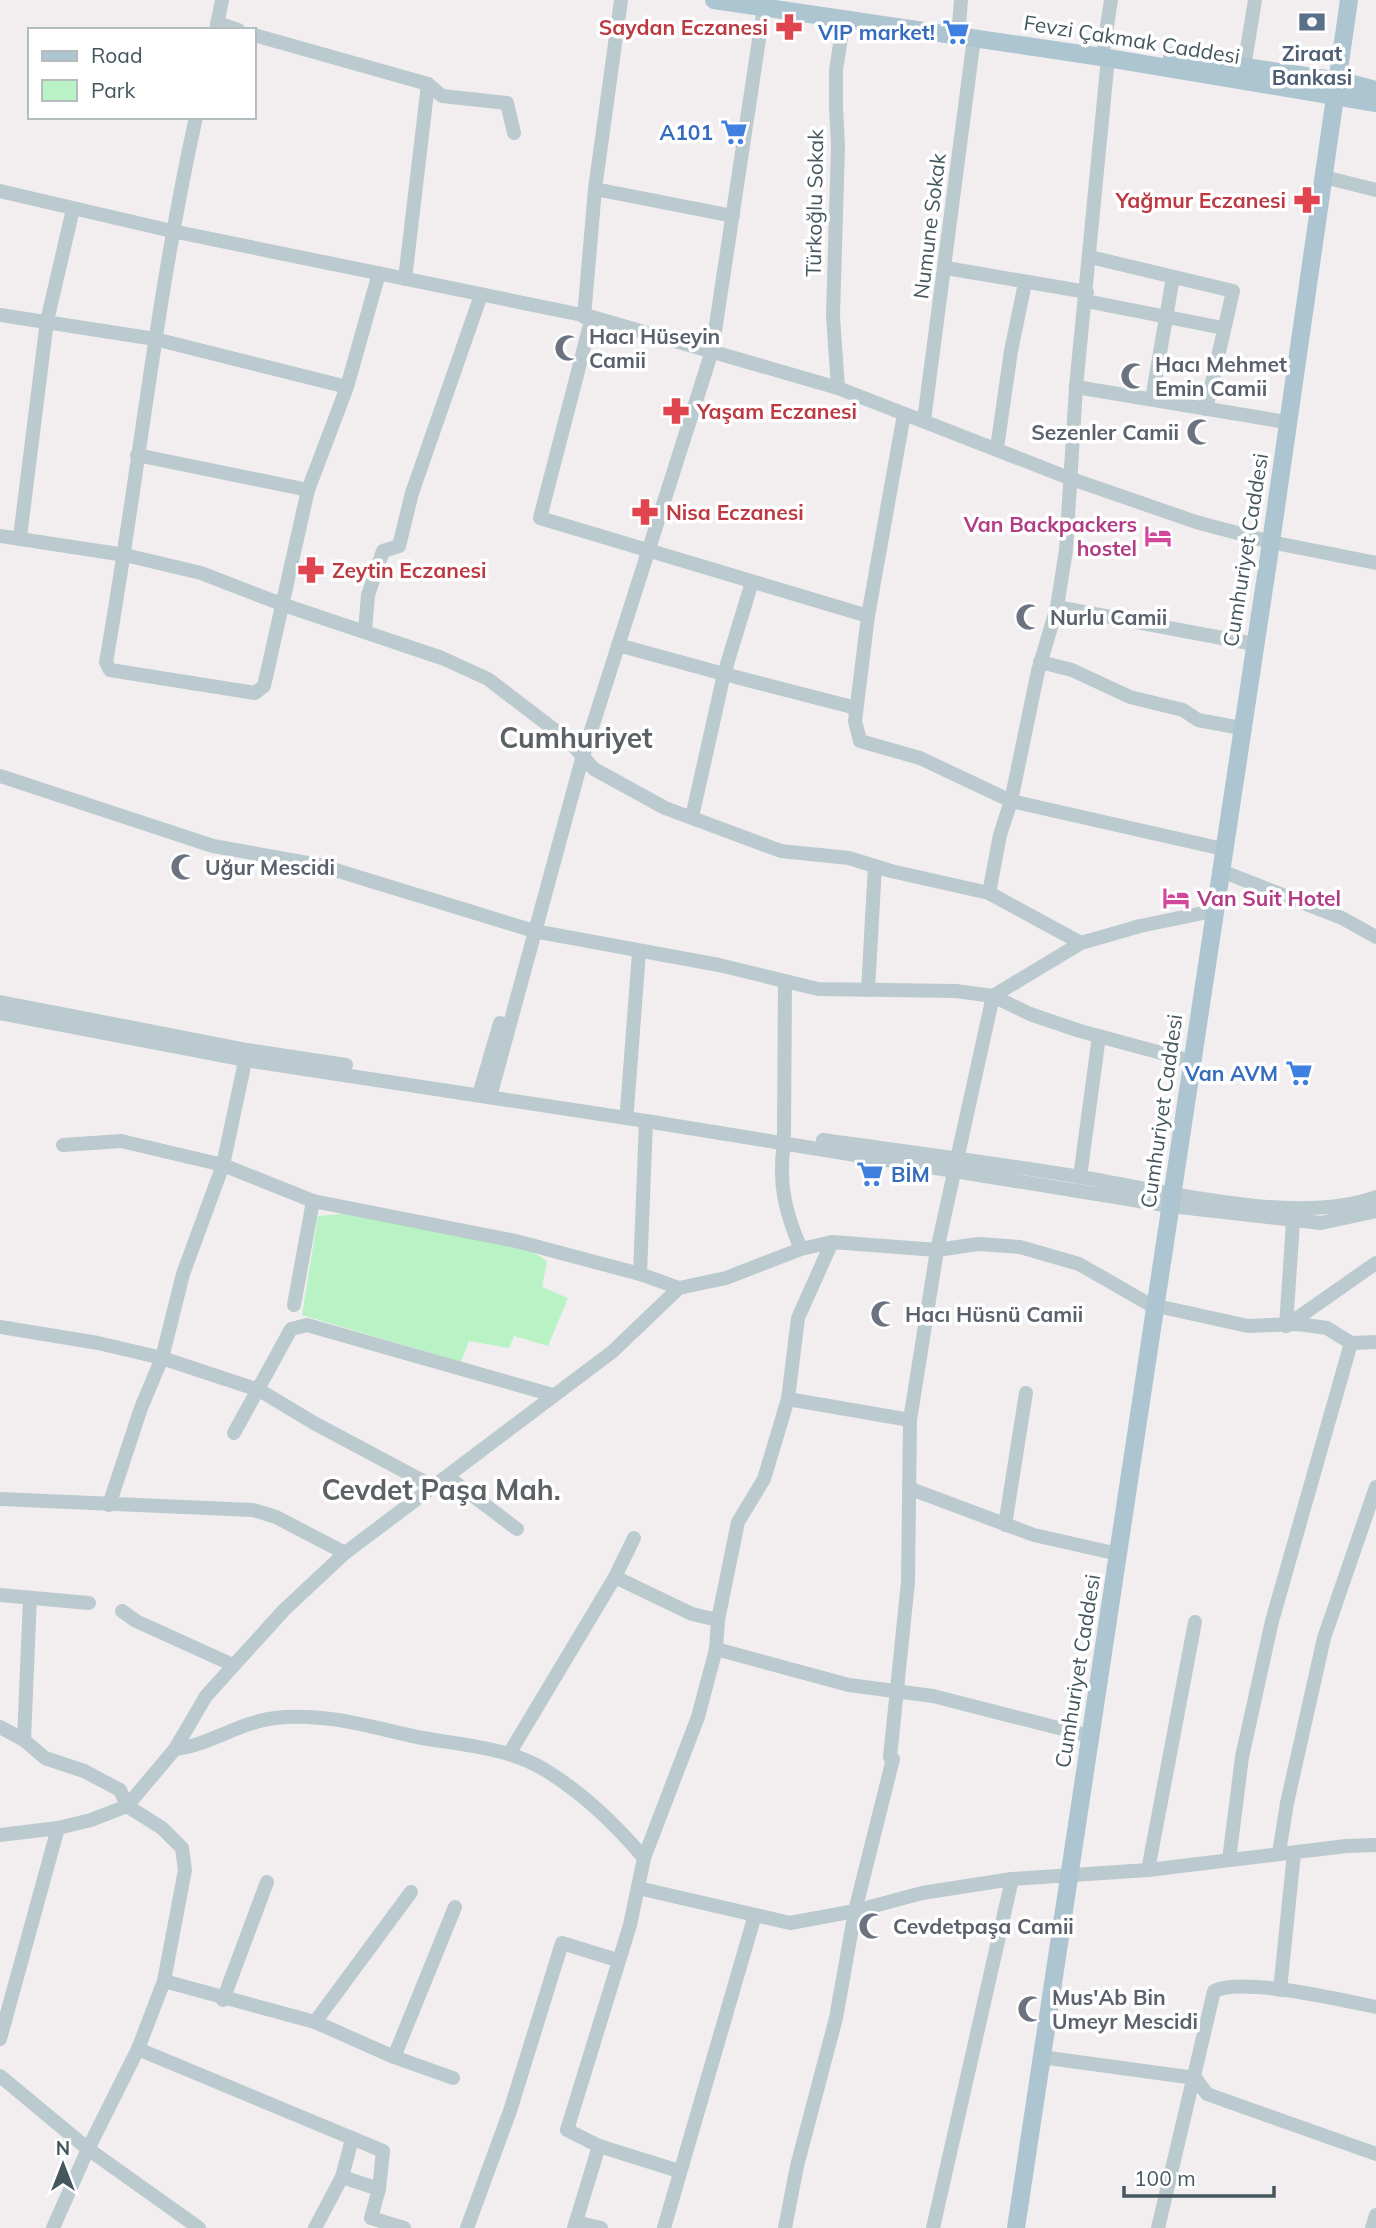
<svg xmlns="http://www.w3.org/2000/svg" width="1376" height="2228" font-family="Mulish,sans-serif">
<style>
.green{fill:#b9f3c5}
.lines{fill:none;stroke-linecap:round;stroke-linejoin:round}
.minor{stroke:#bbcacf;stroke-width:14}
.major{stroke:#acc5d0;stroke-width:18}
.labels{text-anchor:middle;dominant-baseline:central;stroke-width:7;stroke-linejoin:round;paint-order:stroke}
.health-label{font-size:21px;font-weight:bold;fill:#be3a42;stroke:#fff;text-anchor:start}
.shop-label{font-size:21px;font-weight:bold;fill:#366cbe;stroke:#fff;text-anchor:end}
.street-label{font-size:21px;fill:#45575e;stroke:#fff}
.service-label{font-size:21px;font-weight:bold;fill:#4e5e75;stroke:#fff}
.worship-label{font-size:21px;font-weight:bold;fill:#5b616d;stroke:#fff;text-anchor:start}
.hotel-label{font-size:21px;font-weight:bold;fill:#b23c85;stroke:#fff;text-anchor:end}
.district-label{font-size:28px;font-weight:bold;fill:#5b6164;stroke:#fff}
</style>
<rect width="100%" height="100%" fill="#f2eeef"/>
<path class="green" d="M 343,1214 C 377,1220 532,1240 547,1262 L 542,1287 L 568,1298 L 548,1346 L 514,1336 L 509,1348 L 469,1341 L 461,1362 L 302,1315 L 318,1216 Z"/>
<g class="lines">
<g class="minor">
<polyline points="217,23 238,30"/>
<polyline points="959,25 961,0"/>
<polyline points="216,30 222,0"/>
<polyline points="254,35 428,84 442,96 507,103 514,133"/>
<polyline points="1104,46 1111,0"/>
<polyline points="1108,58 1076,387 1066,550 1057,607 1038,671 1011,801 1223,849"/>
<polyline points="1244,67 1255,0"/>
<path d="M 196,117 C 156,297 138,481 106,662 L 110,670 L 255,693 L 264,686 L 308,490 L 347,387 L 379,273"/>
<polyline points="1332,179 1376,190"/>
<polyline points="595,189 733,216"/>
<polyline points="0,191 172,231 592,317 838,388 1069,478 1196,522 1271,542 1376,563"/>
<polyline points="1090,257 1233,291 1206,409"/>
<polyline points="946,268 1087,292"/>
<polyline points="405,279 428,84"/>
<polyline points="1086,301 1223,328"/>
<polyline points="0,315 155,339 347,387"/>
<polyline points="584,317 595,189 621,0"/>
<polyline points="592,317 540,518 868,616"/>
<polyline points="1076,387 1286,422"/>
<polyline points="838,388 833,316 838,146 836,107 836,70 844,18"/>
<polyline points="1152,399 1173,277"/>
<polyline points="924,420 974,38"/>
<polyline points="997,448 1011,351 1025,283"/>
<polyline points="137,455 308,490"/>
<polyline points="0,536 125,555 201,573 284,605 442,658 488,679 569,741 594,769 665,808 781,851 849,858 891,871 989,893 1000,835 1011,801 920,758 860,741 855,721 868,616 904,414"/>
<polyline points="20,537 47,321 73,209"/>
<polyline points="752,582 724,674 856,708"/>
<polyline points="1057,607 1254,644"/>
<polyline points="365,631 368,595 383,551 399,546 412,493 481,295"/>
<polyline points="618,645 724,674 692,817"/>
<polyline points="1040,662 1072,670 1130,697 1183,710 1198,720 1241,728"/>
<polyline points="0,776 213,846 319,865 534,931 719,965 818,989 956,991 993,996 1030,1014 1080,1031 1191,1061"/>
<polyline points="1229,874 1342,918 1376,937"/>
<polyline points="989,893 1081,943"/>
<polyline points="868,990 875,866"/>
<polyline points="0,1002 247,1050 346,1065"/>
<polyline points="0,1013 245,1060 646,1121 1170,1206 1321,1223 1376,1211"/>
<polyline points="479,1095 500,1023"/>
<polyline points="490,1097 582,759 712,351 765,0"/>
<polyline points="627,1110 639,952"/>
<polyline points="784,1134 785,982"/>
<path d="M 823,1140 C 909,1152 995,1163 1081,1177 C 1163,1191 1298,1226 1376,1197"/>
<path d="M 784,1143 C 778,1183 785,1212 801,1249"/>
<polyline points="63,1145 121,1141 223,1165 313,1201 516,1241 640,1274 679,1288"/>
<polyline points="1080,1177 1099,1036"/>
<polyline points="640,1274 646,1121"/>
<polyline points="294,1305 313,1201"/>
<polyline points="1166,1308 1248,1326 1298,1324 1327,1328 1351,1343 1376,1342"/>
<polyline points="1286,1326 1376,1263"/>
<polyline points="1286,1326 1293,1222"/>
<polyline points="0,1327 98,1343 162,1358 259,1390 314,1423 434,1487"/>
<polyline points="788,1399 910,1420"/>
<polyline points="234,1433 291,1329 307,1325 553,1395"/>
<polyline points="448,1477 517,1529"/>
<polyline points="911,1489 1034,1535 1118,1554"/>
<polyline points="0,1499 253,1510 276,1517 345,1553"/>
<polyline points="109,1505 141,1408 162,1358 183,1274 223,1165 247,1052"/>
<polyline points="1005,1525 1026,1393"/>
<polyline points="615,1577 692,1614 718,1620"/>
<polyline points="0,1595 89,1603"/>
<polyline points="122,1611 136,1621 233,1665"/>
<polyline points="716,1649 849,1685 933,1696 1090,1736"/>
<polyline points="0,1727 24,1740 45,1758 84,1771 120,1790 127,1806 162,1828 182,1848 185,1870 164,1981 138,2049 88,2149 53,2228"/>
<polyline points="24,1740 30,1598"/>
<path d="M 175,1749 C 210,1745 240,1722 275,1718 C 323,1712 371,1727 417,1737 C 460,1745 508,1747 545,1770 C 583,1793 616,1825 644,1858 L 630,1925 L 567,2130 L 599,2146 L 679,2171"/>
<polyline points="509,1754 615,1577 634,1538"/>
<polyline points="0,1835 58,1828 91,1820 127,1806 175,1749 206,1696 284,1610 345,1553 612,1352 679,1288 726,1278 801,1249 832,1242 937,1250 978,1244 1020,1247 1079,1264 1154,1307"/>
<polyline points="1279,1853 1287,1803 1324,1638 1376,1487"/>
<polyline points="644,1858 698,1717 716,1649 718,1620 738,1522 764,1479 788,1399 798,1318 832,1242"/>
<polyline points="1229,1860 1242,1757 1272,1621 1351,1343"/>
<polyline points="1148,1870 1195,1622"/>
<polyline points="638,1888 790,1923 855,1911 922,1893 1012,1879 1148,1870 1346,1846 1376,1845"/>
<polyline points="164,1981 315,2022 394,2057 453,2078"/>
<polyline points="1280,1990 1294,1853"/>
<polyline points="223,2000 267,1882"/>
<polyline points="315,2022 411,1892"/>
<polyline points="0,2039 58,1828"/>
<polyline points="138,2049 383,2151 379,2189 342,2177"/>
<polyline points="394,2057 455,1907"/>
<polyline points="1041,2057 1195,2078 1207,2094 1376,2154"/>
<polyline points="0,2076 88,2149 199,2228"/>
<polyline points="379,2189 371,2218 404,2228"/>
<polyline points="576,2222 601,2228"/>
<polyline points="315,2228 342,2177 352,2139"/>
<polyline points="467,2228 510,2111 562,1943 617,1960"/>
<polyline points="574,2228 599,2146"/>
<polyline points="664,2228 755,1915"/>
<polyline points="785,2228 797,2166 836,2018 855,1911 893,1759 890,1757 908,1582 910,1420 937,1250 993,996 1081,943 1140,926 1213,911"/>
<polyline points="933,2228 1012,1879"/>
<path d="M 1158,2228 L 1214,1991 C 1244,1977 1341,2000 1376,2007"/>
<polyline points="1372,2228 1376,2215"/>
</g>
<g class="major">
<polyline points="714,0 1108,58 1376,103"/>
<polyline points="1172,56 1346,82 1376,90"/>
<polyline points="1016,2228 1271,542 1349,0"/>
</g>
</g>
<defs>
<symbol id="bank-bare" viewBox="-9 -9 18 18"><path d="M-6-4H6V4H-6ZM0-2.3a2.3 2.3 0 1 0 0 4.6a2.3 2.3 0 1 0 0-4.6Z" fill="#5c6f8a" stroke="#fff" stroke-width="2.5" paint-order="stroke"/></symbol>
<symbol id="pharmacy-bare" viewBox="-9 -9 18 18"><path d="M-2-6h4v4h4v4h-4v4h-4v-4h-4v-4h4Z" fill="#e0444e" stroke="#fff" stroke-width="2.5" paint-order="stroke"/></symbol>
<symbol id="supermarket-bare" viewBox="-9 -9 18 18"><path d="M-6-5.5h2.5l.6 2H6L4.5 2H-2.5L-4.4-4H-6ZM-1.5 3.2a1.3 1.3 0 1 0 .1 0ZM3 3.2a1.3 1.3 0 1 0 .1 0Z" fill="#3f7fe0" stroke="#fff" stroke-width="2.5" paint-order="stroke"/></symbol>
<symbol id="mosque-bare" viewBox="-9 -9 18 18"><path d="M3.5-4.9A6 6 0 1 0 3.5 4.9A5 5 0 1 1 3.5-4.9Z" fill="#6b7280" stroke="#fff" stroke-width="2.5" paint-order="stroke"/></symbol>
<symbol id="hotel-bare" viewBox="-9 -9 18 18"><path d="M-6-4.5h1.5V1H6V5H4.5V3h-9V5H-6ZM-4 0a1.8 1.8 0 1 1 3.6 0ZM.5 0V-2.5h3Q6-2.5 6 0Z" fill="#d1479c" stroke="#fff" stroke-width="2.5" paint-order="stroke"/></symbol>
</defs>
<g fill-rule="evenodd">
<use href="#bank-bare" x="1293" y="3" width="38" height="38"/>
<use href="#pharmacy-bare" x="770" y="8" width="38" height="38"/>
<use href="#supermarket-bare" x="937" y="13" width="38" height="38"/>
<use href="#supermarket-bare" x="715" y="113" width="38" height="38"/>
<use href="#pharmacy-bare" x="1288" y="181" width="38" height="38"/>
<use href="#mosque-bare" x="549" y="329" width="38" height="38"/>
<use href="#mosque-bare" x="1115" y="357" width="38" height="38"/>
<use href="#pharmacy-bare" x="657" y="392" width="38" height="38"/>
<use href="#mosque-bare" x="1181" y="413" width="38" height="38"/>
<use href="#pharmacy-bare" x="626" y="493" width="38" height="38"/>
<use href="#hotel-bare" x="1139" y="517" width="38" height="38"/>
<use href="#pharmacy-bare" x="292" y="551" width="38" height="38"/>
<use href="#mosque-bare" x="1010" y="598" width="38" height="38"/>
<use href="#mosque-bare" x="165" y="848" width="38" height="38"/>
<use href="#hotel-bare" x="1157" y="879" width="38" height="38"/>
<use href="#supermarket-bare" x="1280" y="1054" width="38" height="38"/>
<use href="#supermarket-bare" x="851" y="1155" width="38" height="38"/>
<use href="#mosque-bare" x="865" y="1295" width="38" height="38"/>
<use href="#mosque-bare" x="853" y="1907" width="38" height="38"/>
<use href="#mosque-bare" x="1012" y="1990" width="38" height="38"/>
</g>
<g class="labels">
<g class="health-label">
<text x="768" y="27" text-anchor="end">Saydan Eczanesi</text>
<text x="1286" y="200" text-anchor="end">Yağmur Eczanesi</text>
<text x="697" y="411">Yaşam Eczanesi</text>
<text x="666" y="512">Nisa Eczanesi</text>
<text x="332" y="570">Zeytin Eczanesi</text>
</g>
<g class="shop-label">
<text x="935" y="32">VIP market!</text>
<text x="713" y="132">A101</text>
<text x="1278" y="1073">Van AVM</text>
<text x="891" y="1174" text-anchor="start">BİM</text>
</g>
<g class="street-label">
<text transform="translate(1132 39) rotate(9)">Fevzi Çakmak Caddesi</text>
<text transform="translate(814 203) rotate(-89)">Türkoğlu Sokak</text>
<text transform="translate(929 226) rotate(-83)">Numune Sokak</text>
<text transform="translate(1245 550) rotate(-81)">Cumhuriyet Caddesi</text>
<text transform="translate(1161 1111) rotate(-82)">Cumhuriyet Caddesi</text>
<text transform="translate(1077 1671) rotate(-81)">Cumhuriyet Caddesi</text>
</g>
<g class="service-label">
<text x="1312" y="53">Ziraat<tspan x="1312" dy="24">Bankasi</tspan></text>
</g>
<g class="worship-label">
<text x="589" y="336">Hacı Hüseyin<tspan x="589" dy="24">Camii</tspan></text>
<text x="1155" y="364">Hacı Mehmet<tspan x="1155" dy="24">Emin Camii</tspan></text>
<text x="1179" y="432" text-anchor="end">Sezenler Camii</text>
<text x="1050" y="617">Nurlu Camii</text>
<text x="205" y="867">Uğur Mescidi</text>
<text x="905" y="1314">Hacı Hüsnü Camii</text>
<text x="893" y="1926">Cevdetpaşa Camii</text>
<text x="1052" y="1997">Mus'Ab Bin<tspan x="1052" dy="24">Umeyr Mescidi</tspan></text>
</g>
<g class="hotel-label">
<text x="1137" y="524">Van Backpackers<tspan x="1137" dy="24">hostel</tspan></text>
<text x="1197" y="898" text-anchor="start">Van Suit Hotel</text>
</g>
<g class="district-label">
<text x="576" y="737">Cumhuriyet</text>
<text x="441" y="1489">Cevdet Paşa Mah.</text>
</g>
</g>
<rect x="28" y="28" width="228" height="91" fill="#ffffff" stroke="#b5bcbf" stroke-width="2"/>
<rect x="42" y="51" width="35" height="10" fill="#acc5d0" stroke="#b5bcbf" stroke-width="2"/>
<text x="91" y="63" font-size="21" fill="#45575e">Road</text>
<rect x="42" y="80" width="35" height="21" fill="#b9f3c5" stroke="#b5bcbf" stroke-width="2"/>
<text x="91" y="98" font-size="21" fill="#45575e">Park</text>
<g transform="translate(63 2165)" stroke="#ffffff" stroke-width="5" paint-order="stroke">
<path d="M0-5L12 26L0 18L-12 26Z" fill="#45575e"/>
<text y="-10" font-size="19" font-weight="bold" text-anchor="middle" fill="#45575e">N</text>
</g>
<path d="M1124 2186v10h150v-10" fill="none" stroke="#45575e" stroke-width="3.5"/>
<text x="1134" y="2186" font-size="21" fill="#45575e" stroke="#ffffff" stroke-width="5" paint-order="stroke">100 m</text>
</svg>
